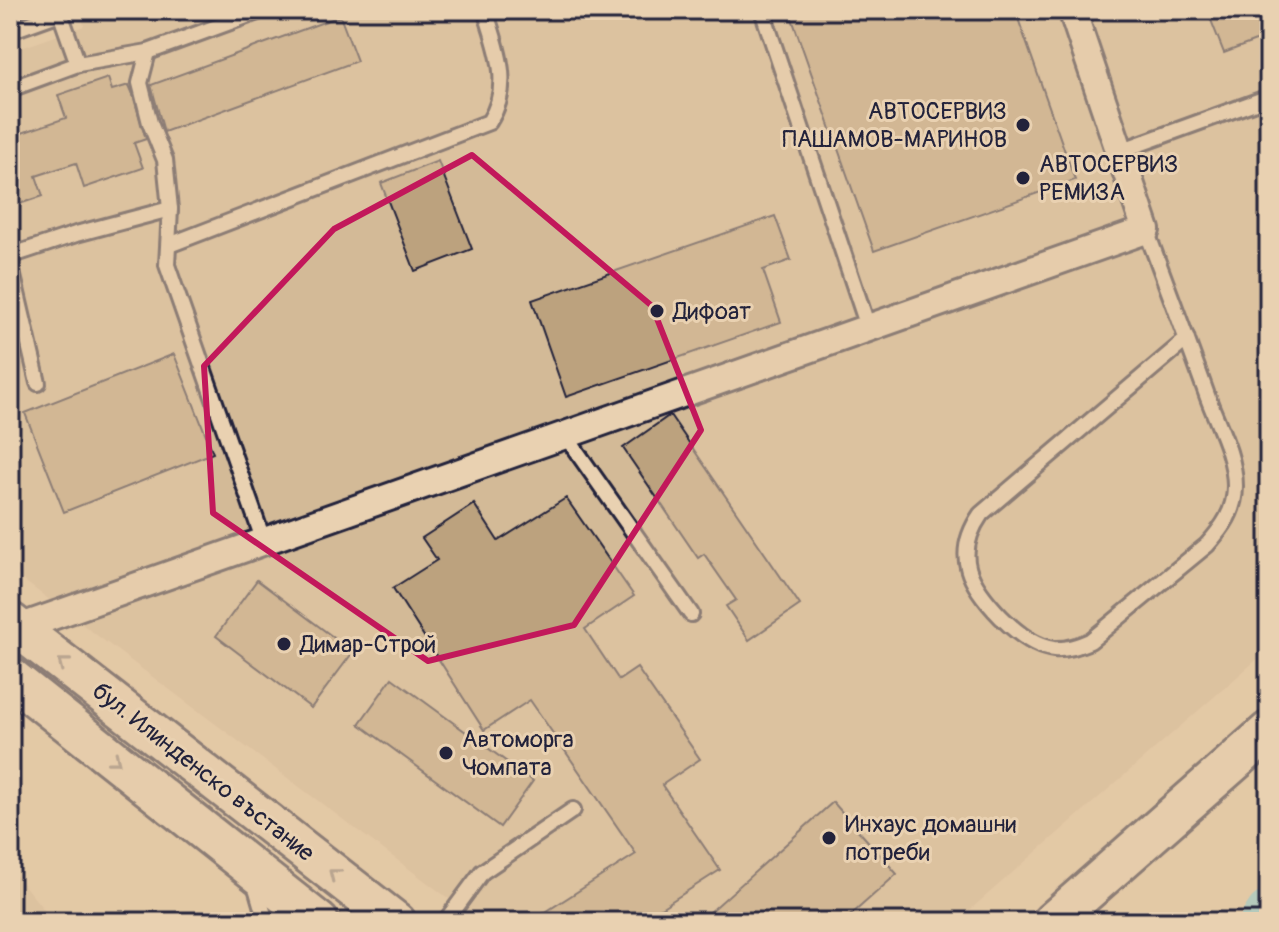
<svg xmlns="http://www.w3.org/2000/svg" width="1279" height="932" font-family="Pangolin,sans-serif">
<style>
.built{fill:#d3ba97}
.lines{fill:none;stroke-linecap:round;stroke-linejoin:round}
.river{stroke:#7cccd7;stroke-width:46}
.building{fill:#bca27e;stroke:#22223b;stroke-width:2}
.service-casing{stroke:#22223b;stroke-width:20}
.minor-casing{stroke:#22223b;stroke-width:32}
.secondary-casing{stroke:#22223b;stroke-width:44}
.service{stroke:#e9d1b1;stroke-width:14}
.minor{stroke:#e9d1b1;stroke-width:26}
.secondary{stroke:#e9d1b1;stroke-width:38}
.rail{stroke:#22223b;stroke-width:6}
.oneway{stroke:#867a76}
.marked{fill:none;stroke:#c2185b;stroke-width:6;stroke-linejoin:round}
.poi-dot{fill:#22223b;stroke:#e9d1b1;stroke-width:3}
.labels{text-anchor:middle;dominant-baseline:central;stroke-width:6;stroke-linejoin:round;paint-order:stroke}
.poi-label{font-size:24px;fill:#22223b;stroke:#e9d1b1;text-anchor:start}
.street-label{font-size:24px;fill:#22223b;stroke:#e9d1b1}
</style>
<rect width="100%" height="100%" fill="#e3c9a5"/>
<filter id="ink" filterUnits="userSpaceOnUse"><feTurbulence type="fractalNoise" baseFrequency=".0125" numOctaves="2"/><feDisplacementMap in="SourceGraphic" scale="16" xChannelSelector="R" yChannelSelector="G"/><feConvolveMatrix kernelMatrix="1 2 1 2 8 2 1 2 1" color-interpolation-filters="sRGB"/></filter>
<g filter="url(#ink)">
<g class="built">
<polygon points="80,10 1269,10 1269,649 956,922 480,922 23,580 10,567 10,52 84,26"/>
<polygon points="10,868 54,922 10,922"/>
</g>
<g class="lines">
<polyline class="river" points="1263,922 1269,913"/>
</g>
<g class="building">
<polygon points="789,10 1015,10 1075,180 874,251"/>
<polygon points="1207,10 1269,10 1269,36 1224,53"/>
<polygon points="340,16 357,61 164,132 151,85"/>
<polygon points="108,78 112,90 129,85 132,92 146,139 134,143 143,168 84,188 76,163 36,176 43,196 10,207 10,137 66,118 58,95"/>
<polygon points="438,161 472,249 415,271 381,183"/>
<polygon points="775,216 791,260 763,270 781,322 566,397 532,300"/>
<polygon points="174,354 213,453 64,512 25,413"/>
<polygon points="670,415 800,605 749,640 726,606 736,600 704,554 698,558 623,448"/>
<polygon points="566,498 634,596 585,629 619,680 637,668 700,759 662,785 720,870 639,922 530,922 636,854 530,700 484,730 393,588 437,560 422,538 474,504 498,541"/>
<polygon points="257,580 353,652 311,708 216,636"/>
<polygon points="392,678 533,781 500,827 359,724"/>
<polygon points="833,802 897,874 843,922 699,922"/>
</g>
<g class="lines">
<defs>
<g id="service">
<polyline points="762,10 868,327"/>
<polyline points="10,31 60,13 78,64"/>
<polyline points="148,52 140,83 150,123 165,160 170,209 167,265 264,542"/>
<polyline points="10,89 78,64 148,52 263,10"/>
<polyline points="1120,151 1269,97"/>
<path d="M 1146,230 C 1167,286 1188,342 1208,398 C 1218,425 1235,456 1235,486 C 1235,511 1223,527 1207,545 L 1090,641 C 1078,646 1067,650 1054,649 C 1034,647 1015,631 1001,617 C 970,585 952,556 981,514 L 1187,339"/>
<path d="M 169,245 L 489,122 C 513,85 497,49 485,10"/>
<polyline points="10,256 76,234 170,209"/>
<polyline points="10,263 38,383"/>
<polyline points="565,435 691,614"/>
<polyline points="255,884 266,922"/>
<polyline points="445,922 482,872 573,810"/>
</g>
<polyline id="minor" points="10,631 1146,230 1072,10"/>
<g id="secondary">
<polyline points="10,622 396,922"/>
<polyline points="10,677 319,922"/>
<polyline points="1052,922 1269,731"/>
</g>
</defs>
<use href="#service" class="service-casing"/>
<use href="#minor" class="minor-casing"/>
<use href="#secondary" class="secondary-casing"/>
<use href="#service" class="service"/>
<use href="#minor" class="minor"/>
<use href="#secondary" class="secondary"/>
<polyline class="rail" points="10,915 16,922"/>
</g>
<defs><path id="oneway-chevron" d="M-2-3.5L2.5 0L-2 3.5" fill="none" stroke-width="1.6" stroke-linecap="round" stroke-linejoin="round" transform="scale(2)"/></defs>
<g class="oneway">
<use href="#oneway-chevron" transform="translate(63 663) rotate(-142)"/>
<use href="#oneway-chevron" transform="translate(115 760) rotate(38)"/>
<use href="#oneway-chevron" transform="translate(334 874) rotate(-142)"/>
</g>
</g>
<path d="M0 0H1279V932H0ZM 472,155 L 652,306 L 701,430 L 574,625 L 428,661 L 213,513 L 204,366 L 334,229 Z" fill="#e3c9a5" fill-opacity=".55" fill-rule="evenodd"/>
<path class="marked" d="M 472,155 L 652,306 L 701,430 L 574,625 L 428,661 L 213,513 L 204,366 L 334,229 Z"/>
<g class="poi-dot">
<circle cx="1023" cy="125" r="8"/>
<circle cx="1023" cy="178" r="8"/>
<circle cx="657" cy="311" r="8"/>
<circle cx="284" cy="644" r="8"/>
<circle cx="446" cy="753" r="8"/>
<circle cx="829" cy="838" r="8"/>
</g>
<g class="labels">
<g class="poi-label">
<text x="1007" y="111" text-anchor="end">АВТОСЕРВИЗ<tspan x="1007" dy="28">ПАШАМОВ-МАРИНОВ</tspan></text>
<text x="1039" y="164">АВТОСЕРВИЗ<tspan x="1039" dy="28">РЕМИЗА</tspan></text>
<text x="673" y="311">Дифоат</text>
<text x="300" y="644">Димар-Строй</text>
<text x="462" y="739">Автоморга<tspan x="462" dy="28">Чомпата</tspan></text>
<text x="845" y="824">Инхаус домашни<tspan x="845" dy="28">потреби</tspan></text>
</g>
<g class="street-label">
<text transform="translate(203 772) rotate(38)">бул. Илинденско въстание</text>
</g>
</g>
<rect width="1279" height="932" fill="none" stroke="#e9d1b1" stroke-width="40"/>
<rect x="20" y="20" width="1239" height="892" fill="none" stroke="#22223b" stroke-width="3" filter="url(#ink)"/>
</svg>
